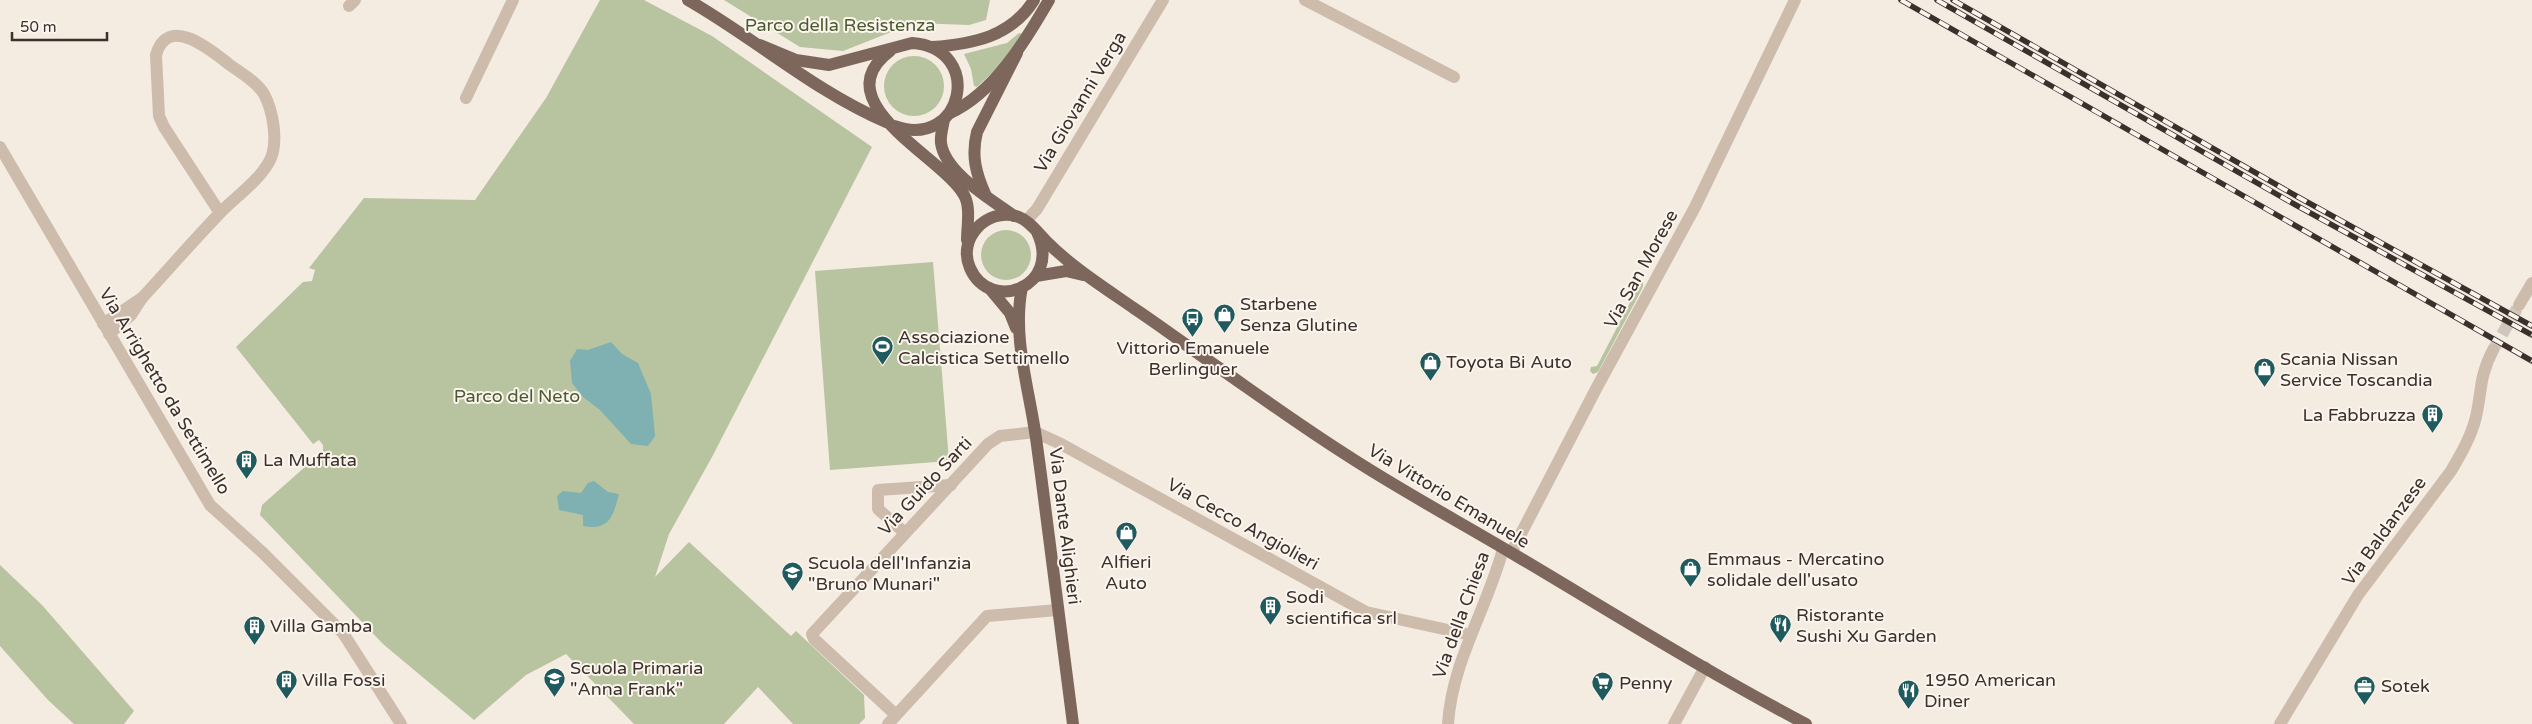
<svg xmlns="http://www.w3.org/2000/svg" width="2532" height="724" font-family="'Varela Round',sans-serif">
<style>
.green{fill:#b8c4a0}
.water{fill:#7fb0b2}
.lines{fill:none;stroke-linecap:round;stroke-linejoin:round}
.minor-tunnel{stroke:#cfc6bd;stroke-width:12;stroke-dasharray:12 6;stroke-linecap:butt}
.minor{stroke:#cdbbac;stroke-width:12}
.major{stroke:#7d675c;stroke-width:12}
.rail-casing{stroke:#3b302b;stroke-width:5.5}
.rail{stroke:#fbf5ee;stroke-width:4;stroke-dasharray:11;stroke-linecap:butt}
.labels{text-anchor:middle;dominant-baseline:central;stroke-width:4;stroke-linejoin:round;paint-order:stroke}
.park-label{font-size:18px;fill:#4a5a2e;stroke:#fbf5ee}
.street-label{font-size:18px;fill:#3b302b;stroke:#fbf5ee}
.poi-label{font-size:18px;fill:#3b302b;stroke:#fbf5ee;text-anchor:start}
</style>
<rect width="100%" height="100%" fill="#f4ebe1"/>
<g class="green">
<polygon points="600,0 644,0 712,36 872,147 712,457 669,534 655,577 689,542 791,636 796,631 864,695 865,718 859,724 793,724 758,687 724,724 634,724 566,654 526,675 474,720 383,644 260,515 262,505 323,451 323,445 319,440 313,444 236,347 303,282 312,281 315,270 309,268 364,198 475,200 546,98"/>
<polygon points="724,0 990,0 986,20 969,25 914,23 843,51 800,47"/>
<polygon points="1019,33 1023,34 1002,63 977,87 974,86 971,69 964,54 1007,43"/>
<circle cx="914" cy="86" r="30"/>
<circle cx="1006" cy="255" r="25"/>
<polygon points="933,262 949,461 830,470 815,271"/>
<polygon points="1638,281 1643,282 1643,287 1598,372 1593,374 1590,371 1591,367 1597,366 1637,289 1635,285"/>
<polygon points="0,565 42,605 134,711 124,724 74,724 48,700 0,646"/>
</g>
<g class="water">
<polygon points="611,342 622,354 638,363 651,394 655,436 648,446 631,444 600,410 583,397 572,383 570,361 577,349 588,350"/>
<path d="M 594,481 L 608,492 L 619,494 C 613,517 609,531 583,526 L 583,515 L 559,510 L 557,496 L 563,491 L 581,493 L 588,483 Z"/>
</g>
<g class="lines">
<polyline class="minor-tunnel" points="2493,350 2519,305"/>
<g class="minor">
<polyline points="1305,0 1454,77"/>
<polyline points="349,6 355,0"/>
<polyline points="466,98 513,0"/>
<polyline points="0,147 210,505 263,553 343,633 401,724"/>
<polyline points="1026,221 1037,209 1163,0"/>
<path d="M 142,298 C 168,270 193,241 219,214 C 236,196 261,180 271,158 C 278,140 273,111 264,94 C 257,82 241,73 230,65 C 212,51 168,13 156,55 L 159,116 L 164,127 L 220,213"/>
<polyline points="2519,305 2532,283"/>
<polyline points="103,324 142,298 131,315 109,334"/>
<polyline points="905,533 878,509 878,490 951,485"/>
<polyline points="1511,553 1596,389 1695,207 1795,0"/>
<polyline points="896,715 814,639 812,634 988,444 1000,436 1035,432 1061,444 1366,612 1471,635"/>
<polyline points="888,724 987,616 1058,610"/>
<path d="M 1448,724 C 1452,661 1487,609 1503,549"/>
<polyline points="1674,724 1705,667"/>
<path d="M 2280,724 L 2358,595 L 2451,471 C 2461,454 2471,437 2476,417 C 2482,390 2479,377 2493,350"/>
</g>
<g class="major">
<path d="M 688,0 C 756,39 814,91 886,122"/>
<path d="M 760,45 L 796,60 L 829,65 L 912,43 C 985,48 964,151 894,126"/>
<path d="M 932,47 C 973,44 1011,37 1034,0"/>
<path d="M 890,51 C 822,102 943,157 964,195 C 971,207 967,226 967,240"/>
<path d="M 950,113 C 994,93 1026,40 1049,0"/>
<path d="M 944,119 C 943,127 940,135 941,143 C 945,173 991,199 1014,216"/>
<path d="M 986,196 C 976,174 971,156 977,132 L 1017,53"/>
<path d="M 1037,232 C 1063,287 990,314 970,268 C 957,239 986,208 1016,216 C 1029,220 1038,233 1047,242 C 1073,268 1105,288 1135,309 C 1165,329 1195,352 1225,372 C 1265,400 1304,428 1345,454 C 1400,490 1458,521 1515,555 C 1611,612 1707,672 1806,724"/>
<polyline points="1036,276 1066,271 1083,275"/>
<path d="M 1022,287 C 1012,337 1029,388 1036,438 C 1049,533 1061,628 1073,724"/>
<polyline points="990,289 1010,313 1016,328"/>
</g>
<defs>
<g id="rail">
<polyline points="1901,0 2532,361"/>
<polyline points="1937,0 2294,204 2532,335"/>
<polyline points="1953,0 2298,197 2532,326"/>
</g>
</defs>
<use href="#rail" class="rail-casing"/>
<use href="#rail" class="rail"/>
</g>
<defs>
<symbol id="shop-pin" viewBox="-11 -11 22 30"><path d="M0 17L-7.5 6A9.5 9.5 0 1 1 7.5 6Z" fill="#1f5a5e" stroke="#fbf5ee"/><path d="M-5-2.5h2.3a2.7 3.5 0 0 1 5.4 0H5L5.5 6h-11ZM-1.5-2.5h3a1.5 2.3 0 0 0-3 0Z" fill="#fff"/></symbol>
<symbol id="bus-pin" viewBox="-11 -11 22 30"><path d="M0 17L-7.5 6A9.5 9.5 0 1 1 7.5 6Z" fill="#1f5a5e" stroke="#fbf5ee"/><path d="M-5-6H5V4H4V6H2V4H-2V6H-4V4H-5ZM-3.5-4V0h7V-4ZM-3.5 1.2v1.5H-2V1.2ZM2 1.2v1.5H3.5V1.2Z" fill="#fff"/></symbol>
<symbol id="stadium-pin" viewBox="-11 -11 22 30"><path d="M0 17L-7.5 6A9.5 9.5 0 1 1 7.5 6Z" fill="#1f5a5e" stroke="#fbf5ee"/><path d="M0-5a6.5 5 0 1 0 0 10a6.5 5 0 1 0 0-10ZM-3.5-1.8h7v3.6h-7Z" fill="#fff"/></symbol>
<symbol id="building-pin" viewBox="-11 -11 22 30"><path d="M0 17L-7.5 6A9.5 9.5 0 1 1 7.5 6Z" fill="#1f5a5e" stroke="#fbf5ee"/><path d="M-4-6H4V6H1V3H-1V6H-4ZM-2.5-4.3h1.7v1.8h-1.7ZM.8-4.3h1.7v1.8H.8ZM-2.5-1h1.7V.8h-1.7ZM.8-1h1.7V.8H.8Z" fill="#fff"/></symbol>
<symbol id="school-pin" viewBox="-11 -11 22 30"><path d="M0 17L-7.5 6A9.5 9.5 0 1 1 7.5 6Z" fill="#1f5a5e" stroke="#fbf5ee"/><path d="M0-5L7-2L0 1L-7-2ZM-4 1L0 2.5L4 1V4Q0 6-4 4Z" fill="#fff"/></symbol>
<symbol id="restaurant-pin" viewBox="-11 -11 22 30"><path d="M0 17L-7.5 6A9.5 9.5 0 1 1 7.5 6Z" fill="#1f5a5e" stroke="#fbf5ee"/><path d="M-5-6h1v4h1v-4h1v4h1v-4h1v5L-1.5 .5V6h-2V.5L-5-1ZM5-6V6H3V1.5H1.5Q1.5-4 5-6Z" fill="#fff"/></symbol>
<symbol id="supermarket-pin" viewBox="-11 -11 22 30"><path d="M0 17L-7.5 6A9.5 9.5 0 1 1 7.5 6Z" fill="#1f5a5e" stroke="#fbf5ee"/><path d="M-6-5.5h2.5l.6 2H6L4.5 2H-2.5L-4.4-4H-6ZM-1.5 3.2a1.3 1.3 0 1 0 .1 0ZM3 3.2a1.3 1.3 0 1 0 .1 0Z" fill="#fff"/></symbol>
<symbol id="office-pin" viewBox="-11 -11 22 30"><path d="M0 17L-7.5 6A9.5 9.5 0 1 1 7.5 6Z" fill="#1f5a5e" stroke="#fbf5ee"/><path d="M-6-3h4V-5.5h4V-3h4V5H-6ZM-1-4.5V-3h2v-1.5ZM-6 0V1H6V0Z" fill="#fff"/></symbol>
</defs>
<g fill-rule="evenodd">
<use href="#shop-pin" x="1212" y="302" width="25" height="34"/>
<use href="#bus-pin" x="1180" y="306" width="25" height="34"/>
<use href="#stadium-pin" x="870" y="334" width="25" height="34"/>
<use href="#shop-pin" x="1418" y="350" width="25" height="34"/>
<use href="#shop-pin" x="2252" y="356" width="25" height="34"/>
<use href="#building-pin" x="2420" y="402" width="25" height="34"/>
<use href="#building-pin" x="234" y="448" width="25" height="34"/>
<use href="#shop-pin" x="1114" y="520" width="25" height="34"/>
<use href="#shop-pin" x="1678" y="556" width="25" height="34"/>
<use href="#school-pin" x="780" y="560" width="25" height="34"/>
<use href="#building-pin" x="1258" y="594" width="25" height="34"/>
<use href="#restaurant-pin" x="1768" y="612" width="25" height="34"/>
<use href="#building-pin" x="242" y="614" width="25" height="34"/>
<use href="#school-pin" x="542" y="666" width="25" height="34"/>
<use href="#building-pin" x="274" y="668" width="25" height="34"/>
<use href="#supermarket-pin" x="1590" y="670" width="25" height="34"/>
<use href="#office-pin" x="2352" y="674" width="25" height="34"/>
<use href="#restaurant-pin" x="1896" y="678" width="25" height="34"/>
</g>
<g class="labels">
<g class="park-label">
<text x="840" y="25">Parco della Resistenza</text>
<text x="517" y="396">Parco del Neto</text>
</g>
<g class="street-label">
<text transform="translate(1080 102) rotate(-59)">Via Giovanni Verga</text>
<text transform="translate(1641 269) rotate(-61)">Via San Morese</text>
<text transform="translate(165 391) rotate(59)">Via Arrighetto da Settimello</text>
<text transform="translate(925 486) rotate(-47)">Via Guido Sarti</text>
<text transform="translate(1449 496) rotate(31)">Via Vittorio Emanuele</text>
<text transform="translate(1243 524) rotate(29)">Via Cecco Angiolieri</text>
<text transform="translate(1065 526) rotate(83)">Via Dante Alighieri</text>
<text transform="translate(2384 531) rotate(-54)">Via Baldanzese</text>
<text transform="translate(1461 615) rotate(-70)">Via della Chiesa</text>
</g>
<g class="poi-label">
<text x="1240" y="304">Starbene<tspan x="1240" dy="21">Senza Glutine</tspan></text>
<text x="898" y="337">Associazione<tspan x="898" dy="21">Calcistica Settimello</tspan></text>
<text x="1193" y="348" text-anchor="middle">Vittorio Emanuele<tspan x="1193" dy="21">Berlinguer</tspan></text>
<text x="2280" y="359">Scania Nissan<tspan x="2280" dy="21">Service Toscandia</tspan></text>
<text x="1446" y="362">Toyota Bi Auto</text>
<text x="2416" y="415" text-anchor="end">La Fabbruzza</text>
<text x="263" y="460">La Muffata</text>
<text x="1707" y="559">Emmaus - Mercatino<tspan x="1707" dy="21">solidale dell'usato</tspan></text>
<text x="1126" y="562" text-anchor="middle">Alfieri<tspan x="1126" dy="21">Auto</tspan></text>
<text x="808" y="563">Scuola dell'Infanzia<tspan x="808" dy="21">"Bruno Munari"</tspan></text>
<text x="1286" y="597">Sodi<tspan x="1286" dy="21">scientifica srl</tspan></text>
<text x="1796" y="615">Ristorante<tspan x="1796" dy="21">Sushi Xu Garden</tspan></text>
<text x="270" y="626">Villa Gamba</text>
<text x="570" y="668">Scuola Primaria<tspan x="570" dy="21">"Anna Frank"</tspan></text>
<text x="302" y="680">Villa Fossi</text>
<text x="1924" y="680">1950 American<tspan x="1924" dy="21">Diner</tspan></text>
<text x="1619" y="683">Penny</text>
<text x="2381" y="686">Sotek</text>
</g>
</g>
<path d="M12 32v8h95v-8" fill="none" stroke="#3b302b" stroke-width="2.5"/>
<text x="20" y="32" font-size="15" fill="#3b302b" stroke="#fbf5ee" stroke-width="4" paint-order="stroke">50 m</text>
</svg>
